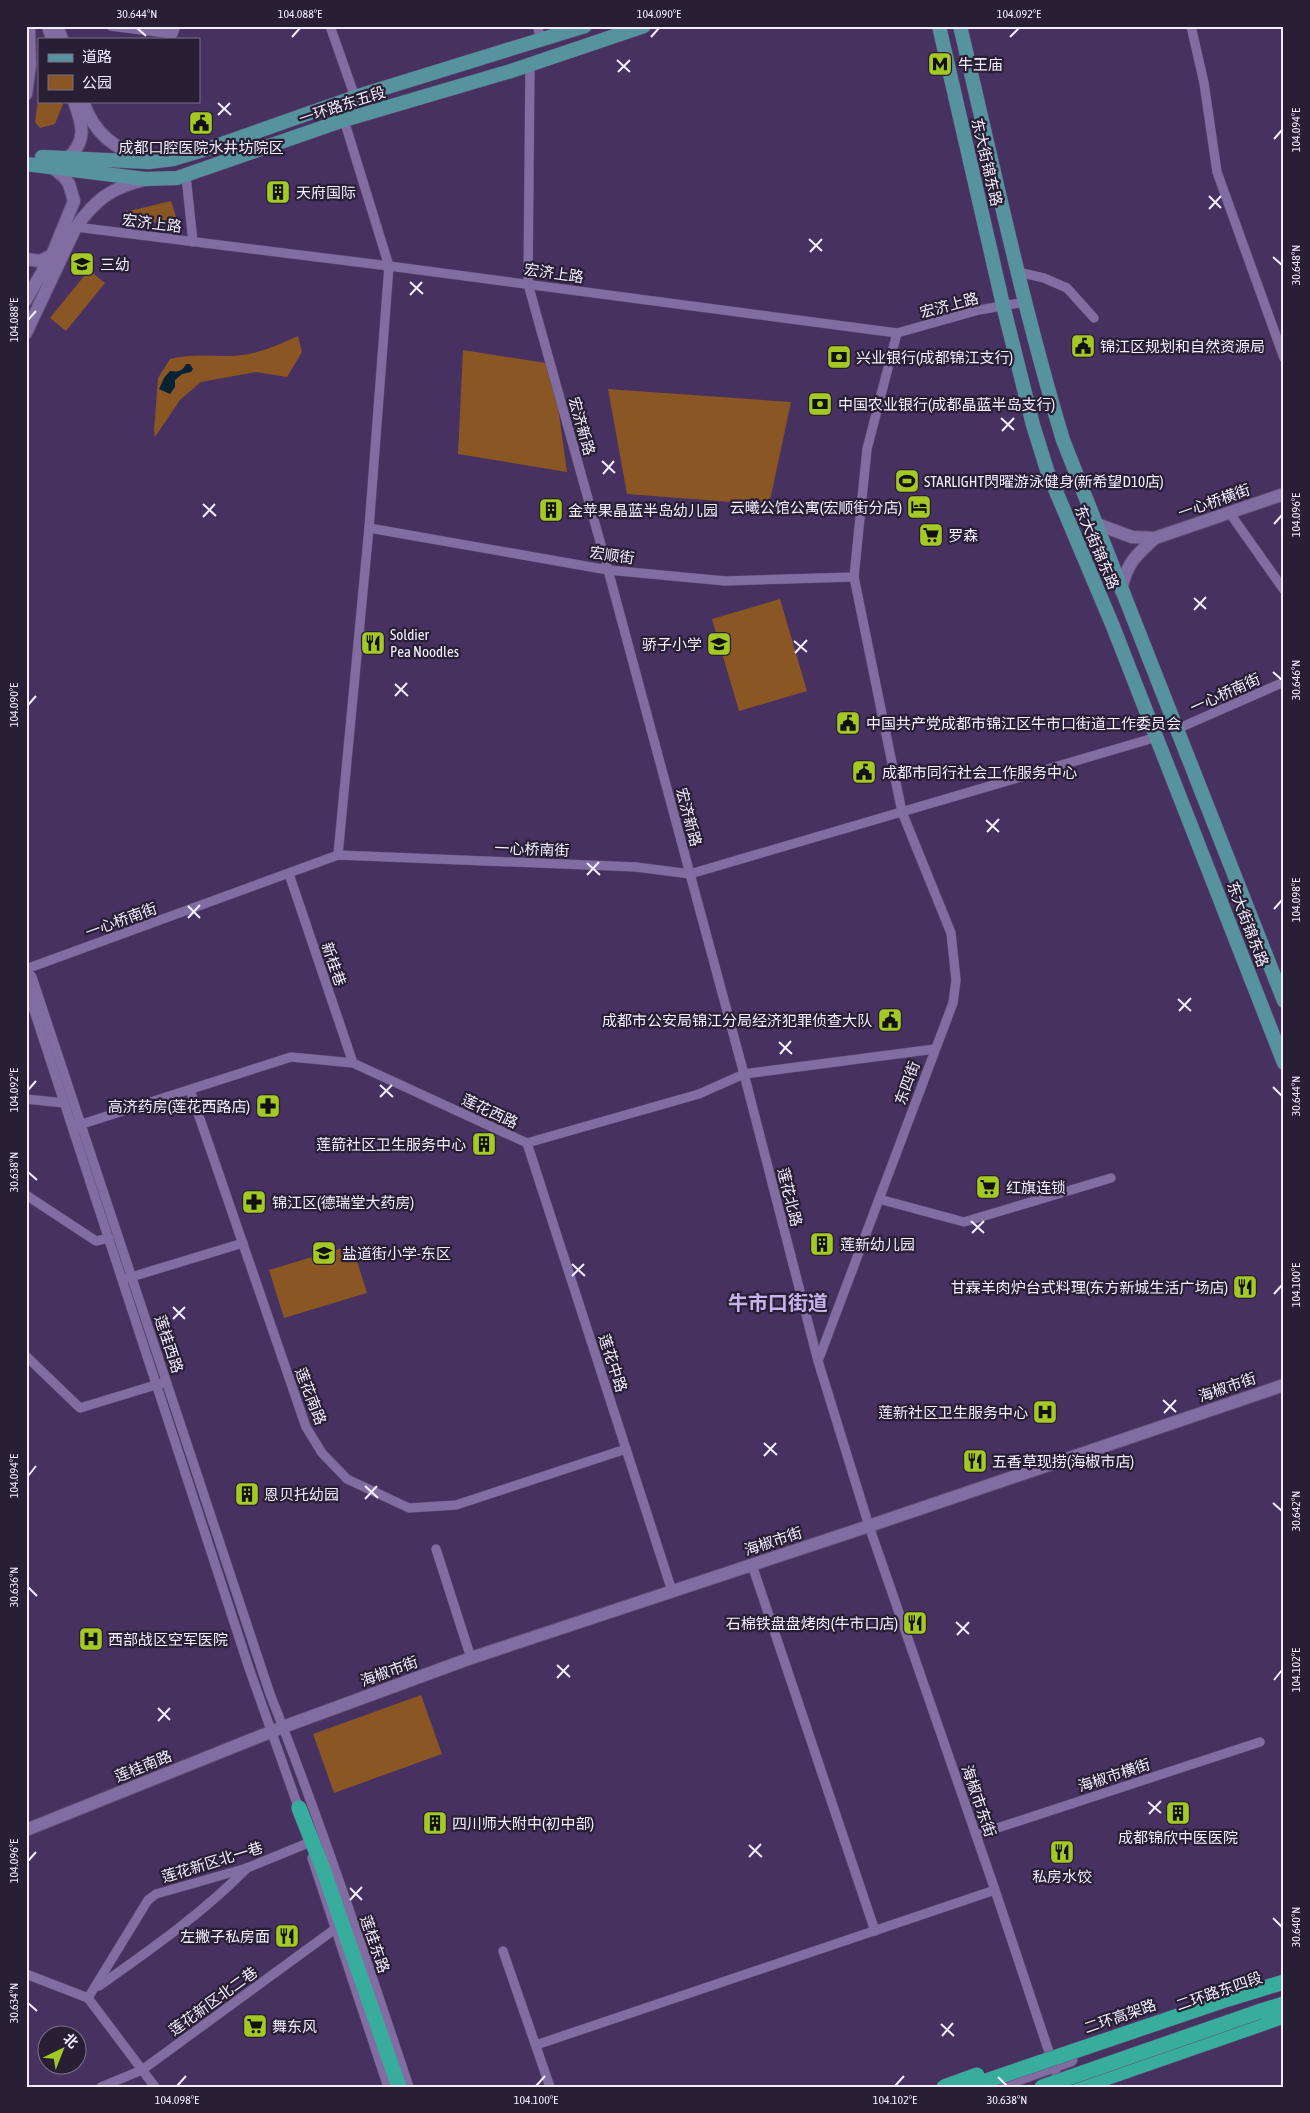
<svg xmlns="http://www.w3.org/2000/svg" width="1310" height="2113" font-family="'Asap Condensed','Noto Sans SC',sans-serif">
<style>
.green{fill:#895624}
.water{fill:#082234}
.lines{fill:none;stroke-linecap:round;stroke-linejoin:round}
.street-casing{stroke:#604f75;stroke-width:10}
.secondary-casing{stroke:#604f75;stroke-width:14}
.primary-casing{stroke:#604f75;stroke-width:15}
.highway-casing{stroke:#604f75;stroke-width:16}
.street{stroke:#826da2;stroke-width:9}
.secondary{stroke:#826da2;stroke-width:12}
.primary{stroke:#56939f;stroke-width:14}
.highway{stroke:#38ad9d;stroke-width:15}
.highway-bridge-casing{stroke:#604f75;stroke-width:16;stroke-linecap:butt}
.highway-bridge{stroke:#38ad9d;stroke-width:15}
.ticks{fill:none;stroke:#f3edff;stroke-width:2}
.labels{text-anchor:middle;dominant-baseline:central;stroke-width:4.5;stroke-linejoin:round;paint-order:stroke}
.poi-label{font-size:15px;fill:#f3edff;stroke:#281f35;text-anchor:start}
.street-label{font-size:15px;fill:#f3edff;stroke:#281f35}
.district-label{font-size:20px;font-weight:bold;fill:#c8b2eb;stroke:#281f35}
.neatline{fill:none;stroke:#f3edff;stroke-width:2}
.ticks-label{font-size:12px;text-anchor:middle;fill:#f3edff}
</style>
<rect width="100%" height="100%" fill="#463161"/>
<g class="green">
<polygon points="39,92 39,101 62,101 63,104 55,124 40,128 35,122"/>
<polygon points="171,201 178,223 124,222 125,212"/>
<polygon points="89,270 105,283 66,331 50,318"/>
<path d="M 298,336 L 302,352 L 287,377 L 256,372 L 201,382 L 180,400 L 155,437 L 154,431 L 158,378 L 170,359 C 195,352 219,358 243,355 C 263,352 280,344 298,336 Z"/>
<polygon points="463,350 552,364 567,472 458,454"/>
<polygon points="608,389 791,402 769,505 627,494"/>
<polygon points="780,599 807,691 739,711 712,619"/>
<polygon points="352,1245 367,1293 284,1318 269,1270"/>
<polygon points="421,1695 442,1754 334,1793 313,1734"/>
</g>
<path class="water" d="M 186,364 L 190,364 L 193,369 L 191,372 L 182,374 L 175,380 L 175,387 L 170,394 L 159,389 L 164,378 L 170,371 C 177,372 182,372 186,364 Z"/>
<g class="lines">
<defs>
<g id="street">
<polyline points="111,26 173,34 176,26"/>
<polyline points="330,26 355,97"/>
<polyline points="537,26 542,41"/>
<polyline points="1191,26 1204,83 1217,172 1284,358"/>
<polyline points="530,65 528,284 608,570 744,1074 818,1361 869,1526 995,1890 1060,2085"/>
<polyline points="186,176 193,242"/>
<polyline points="76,227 389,266 897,333 979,310 1025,302"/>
<polyline points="1018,272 1044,278 1067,288 1094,318"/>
<polyline points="1229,512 1284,590"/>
<polyline points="369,528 608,570 725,581 854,577"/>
<polyline points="1177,729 1284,682"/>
<polyline points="338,855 369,528 389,266 344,120"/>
<polyline points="289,874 353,1063"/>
<polyline points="26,969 338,855 636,867 690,874 1157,737"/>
<path d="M 26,970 L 32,977 L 270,1694 C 321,1823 365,1955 409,2087"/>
<polyline points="26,986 249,1668 300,1812"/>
<polyline points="190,1090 306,1427 322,1453 347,1479 409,1508 456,1505 626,1449"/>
<polyline points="26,1099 64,1103"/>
<polyline points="76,1126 291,1057 353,1063 527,1143 699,1094 744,1074 935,1049"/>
<polyline points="527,1143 672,1591"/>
<polyline points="26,1195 96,1241 109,1238"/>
<polyline points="879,1199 964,1222 1111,1178"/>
<polyline points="128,1278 243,1243"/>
<polyline points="26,1356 80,1408 162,1383"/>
<polyline points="818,1361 953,1003 956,980 951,933 902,812 854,577 867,449 897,333"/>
<polyline points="436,1549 471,1658"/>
<polyline points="752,1565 875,1931"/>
<polyline points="976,1835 1260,1742"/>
<polyline points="312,1858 388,2087"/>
<polyline points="503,1951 550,2087"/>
<polyline points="26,1974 88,1998 155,2087"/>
<path d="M 99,1986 C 150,1950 203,1913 247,1868"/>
<polyline points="88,1998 148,1900 156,1894 247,1868 308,1843"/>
<polyline points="536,2045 995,1890"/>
<polyline points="101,2087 142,2070 335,1929"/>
</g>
<g id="secondary">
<polyline points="48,26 52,39"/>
<polyline points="57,26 62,39"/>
<polyline points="26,94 30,65 29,26"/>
<path d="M 83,101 C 94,135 115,148 147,161"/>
<path d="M 68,158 C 88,140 82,124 74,101"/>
<polyline points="26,259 40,261 52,255"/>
<polyline points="26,300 52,255 74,201 69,184 64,177 52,167"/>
<path d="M 26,333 L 76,227 C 96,199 111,188 144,180"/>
<polyline points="1094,523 1132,537 1155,538 1284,494"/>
<path d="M 1121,591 C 1126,564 1135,556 1155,538"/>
<polyline points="26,1830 283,1727 471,1658 869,1526 1284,1385"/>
<polyline points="996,2087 1071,2060"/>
</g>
<g id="primary">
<polyline points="939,26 1003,305 1033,425 1047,470 1112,624 1284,1063"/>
<path d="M 960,26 C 993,165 1022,304 1063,440 L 1284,1001"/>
<polyline points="42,157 149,162 173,159 213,147 355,97 585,26"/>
<polyline points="26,164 145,179 177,178 344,120 511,71 644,26"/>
</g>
<g id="highway">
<polyline points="299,1808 323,1869 399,2087"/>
<polyline points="1228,1999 1284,1982"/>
<polyline points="1258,2012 1284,2004"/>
<polyline points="1080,2087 1284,2016"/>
</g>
</defs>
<use href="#street" class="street-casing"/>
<use href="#secondary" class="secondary-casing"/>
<use href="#primary" class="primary-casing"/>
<use href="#highway" class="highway-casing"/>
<use href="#street" class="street"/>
<use href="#secondary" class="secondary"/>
<use href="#primary" class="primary"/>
<use href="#highway" class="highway"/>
<defs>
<g id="highway-bridge">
<polyline points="944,2087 977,2075"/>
<polyline points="968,2087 1228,1999"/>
<polyline points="1042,2087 1258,2012"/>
</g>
</defs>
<use href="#highway-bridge" class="highway-bridge-casing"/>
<use href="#highway-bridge" class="highway-bridge"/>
</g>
<path class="ticks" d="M 137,28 L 146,36M 292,37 L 300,28M 651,37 L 659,28M 1010,37 L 1019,28M 617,60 L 630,72M 618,72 L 630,60M 218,103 L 231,115M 218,115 L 230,103M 1274,139 L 1282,130M 1209,196 L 1221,208M 1209,209 L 1221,196M 809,239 L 822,251M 810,252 L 822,239M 1273,257 L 1282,265M 410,282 L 423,294M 410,295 L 422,282M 28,320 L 36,311M 1001,418 L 1014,430M 1002,431 L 1014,418M 602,461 L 615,473M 603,474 L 614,461M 203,504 L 216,516M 203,517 L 215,504M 1274,524 L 1282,515M 1194,598 L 1206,609M 1194,610 L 1206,597M 794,641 L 807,652M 795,653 L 807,640M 1273,672 L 1282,680M 395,684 L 408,696M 395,696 L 407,683M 28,705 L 36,696M 986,820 L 999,832M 987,832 L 999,819M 587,863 L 600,875M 587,875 L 599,862M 188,906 L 200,918M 1274,909 L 1282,900M 188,918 L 200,905M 1178,999 L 1191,1011M 1179,1011 L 1191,998M 779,1042 L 792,1054M 780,1054 L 791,1041M 380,1085 L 393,1097M 1273,1087 L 1282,1096M 28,1090 L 36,1081M 380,1097 L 392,1085M 28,1172 L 37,1180M 971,1221 L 984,1233M 972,1233 L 984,1221M 572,1264 L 585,1276M 572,1276 L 584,1264M 1274,1294 L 1282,1285M 173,1307 L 185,1319M 173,1319 L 185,1307M 1163,1400 L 1176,1412M 1164,1413 L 1176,1400M 764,1443 L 777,1455M 764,1456 L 776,1443M 28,1476 L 36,1466M 365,1486 L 378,1498M 365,1499 L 377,1486M 1273,1503 L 1282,1511M 28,1587 L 37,1596M 956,1622 L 969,1634M 957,1635 L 969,1622M 557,1665 L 570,1677M 557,1678 L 569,1665M 1274,1680 L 1282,1670M 158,1708 L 170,1720M 158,1721 L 170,1708M 1148,1802 L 1161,1813M 1149,1814 L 1161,1801M 749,1845 L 762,1857M 749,1857 L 761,1844M 28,1861 L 36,1852M 350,1888 L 362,1900M 350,1900 L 362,1887M 1273,1918 L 1282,1927M 28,2003 L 37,2011M 941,2024 L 954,2036M 942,2036 L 953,2023M 998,2077 L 1007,2086M 177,2086 L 186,2076M 536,2086 L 545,2076M 895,2086 L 904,2076"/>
<defs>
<symbol id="metro-square" viewBox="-11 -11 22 22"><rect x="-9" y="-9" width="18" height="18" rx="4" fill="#a4c824" stroke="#281f35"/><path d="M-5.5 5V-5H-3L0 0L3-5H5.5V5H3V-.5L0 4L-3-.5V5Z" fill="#111"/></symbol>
<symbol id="civic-square" viewBox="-11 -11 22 22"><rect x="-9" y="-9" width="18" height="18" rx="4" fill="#a4c824" stroke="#281f35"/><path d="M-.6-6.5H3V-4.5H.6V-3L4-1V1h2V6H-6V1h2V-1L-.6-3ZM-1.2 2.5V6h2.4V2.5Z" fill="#111"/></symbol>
<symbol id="building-square" viewBox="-11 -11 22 22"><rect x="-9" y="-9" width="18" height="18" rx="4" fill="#a4c824" stroke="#281f35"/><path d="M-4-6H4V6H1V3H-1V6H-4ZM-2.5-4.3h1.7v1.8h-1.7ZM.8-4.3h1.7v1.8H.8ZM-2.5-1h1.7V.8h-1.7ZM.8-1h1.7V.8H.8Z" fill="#111"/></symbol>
<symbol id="school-square" viewBox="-11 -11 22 22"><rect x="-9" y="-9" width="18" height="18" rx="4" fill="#a4c824" stroke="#281f35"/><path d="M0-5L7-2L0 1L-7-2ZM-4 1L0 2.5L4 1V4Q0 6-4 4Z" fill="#111"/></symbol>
<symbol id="bank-square" viewBox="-11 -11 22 22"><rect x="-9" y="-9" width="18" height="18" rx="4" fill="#a4c824" stroke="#281f35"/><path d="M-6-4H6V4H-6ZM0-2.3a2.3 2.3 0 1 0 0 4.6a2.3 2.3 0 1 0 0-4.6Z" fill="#111"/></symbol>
<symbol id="stadium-square" viewBox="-11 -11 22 22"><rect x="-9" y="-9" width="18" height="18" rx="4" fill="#a4c824" stroke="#281f35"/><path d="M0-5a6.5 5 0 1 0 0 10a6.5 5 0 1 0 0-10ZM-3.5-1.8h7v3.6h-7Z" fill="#111"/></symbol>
<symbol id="hotel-square" viewBox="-11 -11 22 22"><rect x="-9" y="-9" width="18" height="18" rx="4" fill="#a4c824" stroke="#281f35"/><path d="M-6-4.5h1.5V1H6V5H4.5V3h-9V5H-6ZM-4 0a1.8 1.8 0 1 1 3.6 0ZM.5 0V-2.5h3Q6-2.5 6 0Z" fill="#111"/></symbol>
<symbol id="supermarket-square" viewBox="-11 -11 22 22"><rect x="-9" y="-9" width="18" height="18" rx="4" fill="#a4c824" stroke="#281f35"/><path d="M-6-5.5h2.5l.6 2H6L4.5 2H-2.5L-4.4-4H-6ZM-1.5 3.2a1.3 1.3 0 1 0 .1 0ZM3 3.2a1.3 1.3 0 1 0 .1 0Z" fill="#111"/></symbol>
<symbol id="restaurant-square" viewBox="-11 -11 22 22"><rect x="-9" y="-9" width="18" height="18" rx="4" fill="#a4c824" stroke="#281f35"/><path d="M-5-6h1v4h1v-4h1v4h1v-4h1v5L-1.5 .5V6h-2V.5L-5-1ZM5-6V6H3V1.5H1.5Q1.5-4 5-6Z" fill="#111"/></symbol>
<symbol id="pharmacy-square" viewBox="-11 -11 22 22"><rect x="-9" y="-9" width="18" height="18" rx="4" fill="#a4c824" stroke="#281f35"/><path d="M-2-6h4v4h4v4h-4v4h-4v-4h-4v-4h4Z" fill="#111"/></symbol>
<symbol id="hospital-square" viewBox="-11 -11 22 22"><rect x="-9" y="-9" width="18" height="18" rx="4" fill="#a4c824" stroke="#281f35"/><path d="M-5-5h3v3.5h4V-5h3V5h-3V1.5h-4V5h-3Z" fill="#111"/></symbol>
</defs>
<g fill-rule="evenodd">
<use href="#metro-square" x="926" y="50" width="28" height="28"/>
<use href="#civic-square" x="187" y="109" width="28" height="28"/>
<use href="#building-square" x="264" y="178" width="28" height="28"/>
<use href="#school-square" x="68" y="250" width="28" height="28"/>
<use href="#civic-square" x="1069" y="332" width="28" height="28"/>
<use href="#bank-square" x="825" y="343" width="28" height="28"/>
<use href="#bank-square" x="806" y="390" width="28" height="28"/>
<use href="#stadium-square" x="893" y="467" width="28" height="28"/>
<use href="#hotel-square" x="905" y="493" width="28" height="28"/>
<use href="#building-square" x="537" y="496" width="28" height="28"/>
<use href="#supermarket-square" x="917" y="521" width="28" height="28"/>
<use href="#restaurant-square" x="359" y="629" width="28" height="28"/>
<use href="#school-square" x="705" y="630" width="28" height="28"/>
<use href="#civic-square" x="834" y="709" width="28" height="28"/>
<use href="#civic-square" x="850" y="758" width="28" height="28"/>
<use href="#civic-square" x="876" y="1006" width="28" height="28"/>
<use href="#pharmacy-square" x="254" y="1092" width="28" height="28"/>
<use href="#building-square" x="470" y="1130" width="28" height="28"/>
<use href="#supermarket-square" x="974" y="1173" width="28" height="28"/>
<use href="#pharmacy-square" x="240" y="1188" width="28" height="28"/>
<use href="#building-square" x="808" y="1230" width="28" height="28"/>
<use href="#school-square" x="310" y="1239" width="28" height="28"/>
<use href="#restaurant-square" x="1231" y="1273" width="28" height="28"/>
<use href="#hospital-square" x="1031" y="1398" width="28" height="28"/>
<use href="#restaurant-square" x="961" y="1447" width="28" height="28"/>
<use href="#building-square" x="233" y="1480" width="28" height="28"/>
<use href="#restaurant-square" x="901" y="1609" width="28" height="28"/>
<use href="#hospital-square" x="77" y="1625" width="28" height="28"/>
<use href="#building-square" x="1164" y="1799" width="28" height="28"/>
<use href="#building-square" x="421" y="1809" width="28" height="28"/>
<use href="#restaurant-square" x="1048" y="1838" width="28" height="28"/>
<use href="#restaurant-square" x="273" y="1922" width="28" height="28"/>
<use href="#supermarket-square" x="241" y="2012" width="28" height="28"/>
</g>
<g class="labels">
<g class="poi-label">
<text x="958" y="64">牛王庙</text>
<text x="201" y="147" text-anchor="middle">成都口腔医院水井坊院区</text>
<text x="296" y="192">天府国际</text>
<text x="100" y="264">三幼</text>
<text x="1100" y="346">锦江区规划和自然资源局</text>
<text x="856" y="357">兴业银行(成都锦江支行)</text>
<text x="838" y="404">中国农业银行(成都晶蓝半岛支行)</text>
<text x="924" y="481">STARLIGHT閃曜游泳健身(新希望D10店)</text>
<text x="902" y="507" text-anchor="end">云曦公馆公寓(宏顺街分店)</text>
<text x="568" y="510">金苹果晶蓝半岛幼儿园</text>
<text x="948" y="535">罗森</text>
<text x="390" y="634">Soldier<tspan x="390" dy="17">Pea Noodles</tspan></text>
<text x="702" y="644" text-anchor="end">骄子小学</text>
<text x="866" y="723">中国共产党成都市锦江区牛市口街道工作委员会</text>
<text x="882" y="772">成都市同行社会工作服务中心</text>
<text x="872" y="1020" text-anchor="end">成都市公安局锦江分局经济犯罪侦查大队</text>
<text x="250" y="1106" text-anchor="end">高济药房(莲花西路店)</text>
<text x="466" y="1144" text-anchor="end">莲箭社区卫生服务中心</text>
<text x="1006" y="1187">红旗连锁</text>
<text x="272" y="1202">锦江区(德瑞堂大药房)</text>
<text x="840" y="1244">莲新幼儿园</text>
<text x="342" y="1253">盐道街小学-东区</text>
<text x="1228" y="1287" text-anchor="end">甘霖羊肉炉台式料理(东方新城生活广场店)</text>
<text x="1028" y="1412" text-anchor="end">莲新社区卫生服务中心</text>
<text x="992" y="1461">五香草现捞(海椒市店)</text>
<text x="264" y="1494">恩贝托幼园</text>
<text x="898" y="1623" text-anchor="end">石棉铁盘盘烤肉(牛市口店)</text>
<text x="108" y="1639">西部战区空军医院</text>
<text x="452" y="1823">四川师大附中(初中部)</text>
<text x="1178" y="1837" text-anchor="middle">成都锦欣中医医院</text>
<text x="1062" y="1876" text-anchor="middle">私房水饺</text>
<text x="270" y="1936" text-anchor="end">左撇子私房面</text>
<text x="272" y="2026">舞东风</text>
</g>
<g class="street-label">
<text transform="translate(342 105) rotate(-18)">一环路东五段</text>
<text transform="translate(987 162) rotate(77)">东大街锦东路</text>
<text transform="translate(152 223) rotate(7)">宏济上路</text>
<text transform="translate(554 273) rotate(8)">宏济上路</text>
<text transform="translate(949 305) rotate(-15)">宏济上路</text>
<text transform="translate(582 426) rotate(74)">宏济新路</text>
<text transform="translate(1214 501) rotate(-19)">一心桥横街</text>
<text transform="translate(1097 547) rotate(67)">东大街锦东路</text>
<text transform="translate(612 555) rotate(8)">宏顺街</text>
<text transform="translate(1225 693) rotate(-24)">一心桥南街</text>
<text transform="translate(689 817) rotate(75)">宏济新路</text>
<text transform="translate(532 849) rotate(2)">一心桥南街</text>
<text transform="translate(121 920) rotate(-20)">一心桥南街</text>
<text transform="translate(1248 924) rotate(69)">东大街锦东路</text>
<text transform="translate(334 964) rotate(71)">新桂巷</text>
<text transform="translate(907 1083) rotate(-70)">东四街</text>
<text transform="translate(490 1111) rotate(25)">莲花西路</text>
<text transform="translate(790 1197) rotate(76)">莲花北路</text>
<text transform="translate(169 1344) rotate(72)">莲桂西路</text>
<text transform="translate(613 1363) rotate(72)">莲花中路</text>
<text transform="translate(1227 1387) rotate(-19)">海椒市街</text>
<text transform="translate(311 1396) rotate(69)">莲花南路</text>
<text transform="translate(773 1541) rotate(-18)">海椒市街</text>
<text transform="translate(389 1671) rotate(-20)">海椒市街</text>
<text transform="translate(143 1766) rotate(-22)">莲桂南路</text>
<text transform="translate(1114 1775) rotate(-18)">海椒市横街</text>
<text transform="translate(979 1801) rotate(71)">海椒市东街</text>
<text transform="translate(212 1862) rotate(-17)">莲花新区北一巷</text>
<text transform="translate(375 1944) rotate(71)">莲桂东路</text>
<text transform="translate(1219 1991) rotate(-19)">二环路东四段</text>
<text transform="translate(213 2001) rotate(-36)">莲花新区北二巷</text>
<text transform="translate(1120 2016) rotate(-19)">二环高架路</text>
</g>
<g class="district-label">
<text x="778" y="1302">牛市口街道</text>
</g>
</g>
<rect width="1310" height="2113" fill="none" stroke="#281f35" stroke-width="55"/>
<rect x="38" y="38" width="162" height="65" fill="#281f35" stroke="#797186"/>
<rect x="48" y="54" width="25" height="8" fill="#56939f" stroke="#797186"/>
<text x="82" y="62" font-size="15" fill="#f3edff">道路</text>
<rect x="48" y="75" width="25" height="15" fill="#895624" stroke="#797186"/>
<text x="82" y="88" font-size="15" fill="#f3edff">公园</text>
<g transform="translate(62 2050) rotate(43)"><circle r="24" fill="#281f35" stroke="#797186"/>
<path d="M0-4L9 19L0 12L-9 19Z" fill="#a4c824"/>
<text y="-8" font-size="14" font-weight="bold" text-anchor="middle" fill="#f3edff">北</text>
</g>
<rect x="28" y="28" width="1254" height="2058" class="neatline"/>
<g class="ticks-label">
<text x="137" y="18">30.644°N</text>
<text x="300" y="18">104.088°E</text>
<text x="659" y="18">104.090°E</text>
<text x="1019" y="18">104.092°E</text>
<text transform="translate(1296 130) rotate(-90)" y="4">104.094°E</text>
<text transform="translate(1296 265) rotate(-90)" y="4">30.648°N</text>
<text transform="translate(14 320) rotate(-90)" y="4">104.088°E</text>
<text transform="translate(1296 515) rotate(-90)" y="4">104.096°E</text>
<text transform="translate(1296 680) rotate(-90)" y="4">30.646°N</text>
<text transform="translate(14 705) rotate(-90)" y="4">104.090°E</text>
<text transform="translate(1296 900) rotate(-90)" y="4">104.098°E</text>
<text transform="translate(14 1090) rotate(-90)" y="4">104.092°E</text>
<text transform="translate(1296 1096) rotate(-90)" y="4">30.644°N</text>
<text transform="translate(14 1172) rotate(-90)" y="4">30.638°N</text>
<text transform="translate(1296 1285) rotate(-90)" y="4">104.100°E</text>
<text transform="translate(14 1476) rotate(-90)" y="4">104.094°E</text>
<text transform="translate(1296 1511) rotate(-90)" y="4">30.642°N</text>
<text transform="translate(14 1587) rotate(-90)" y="4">30.636°N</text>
<text transform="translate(1296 1670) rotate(-90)" y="4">104.102°E</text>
<text transform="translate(14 1861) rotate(-90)" y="4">104.096°E</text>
<text transform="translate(1296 1927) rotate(-90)" y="4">30.640°N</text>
<text transform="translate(14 2003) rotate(-90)" y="4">30.634°N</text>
<text x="177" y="2104">104.098°E</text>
<text x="536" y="2104">104.100°E</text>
<text x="895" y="2104">104.102°E</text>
<text x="1007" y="2104">30.638°N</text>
</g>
</svg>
